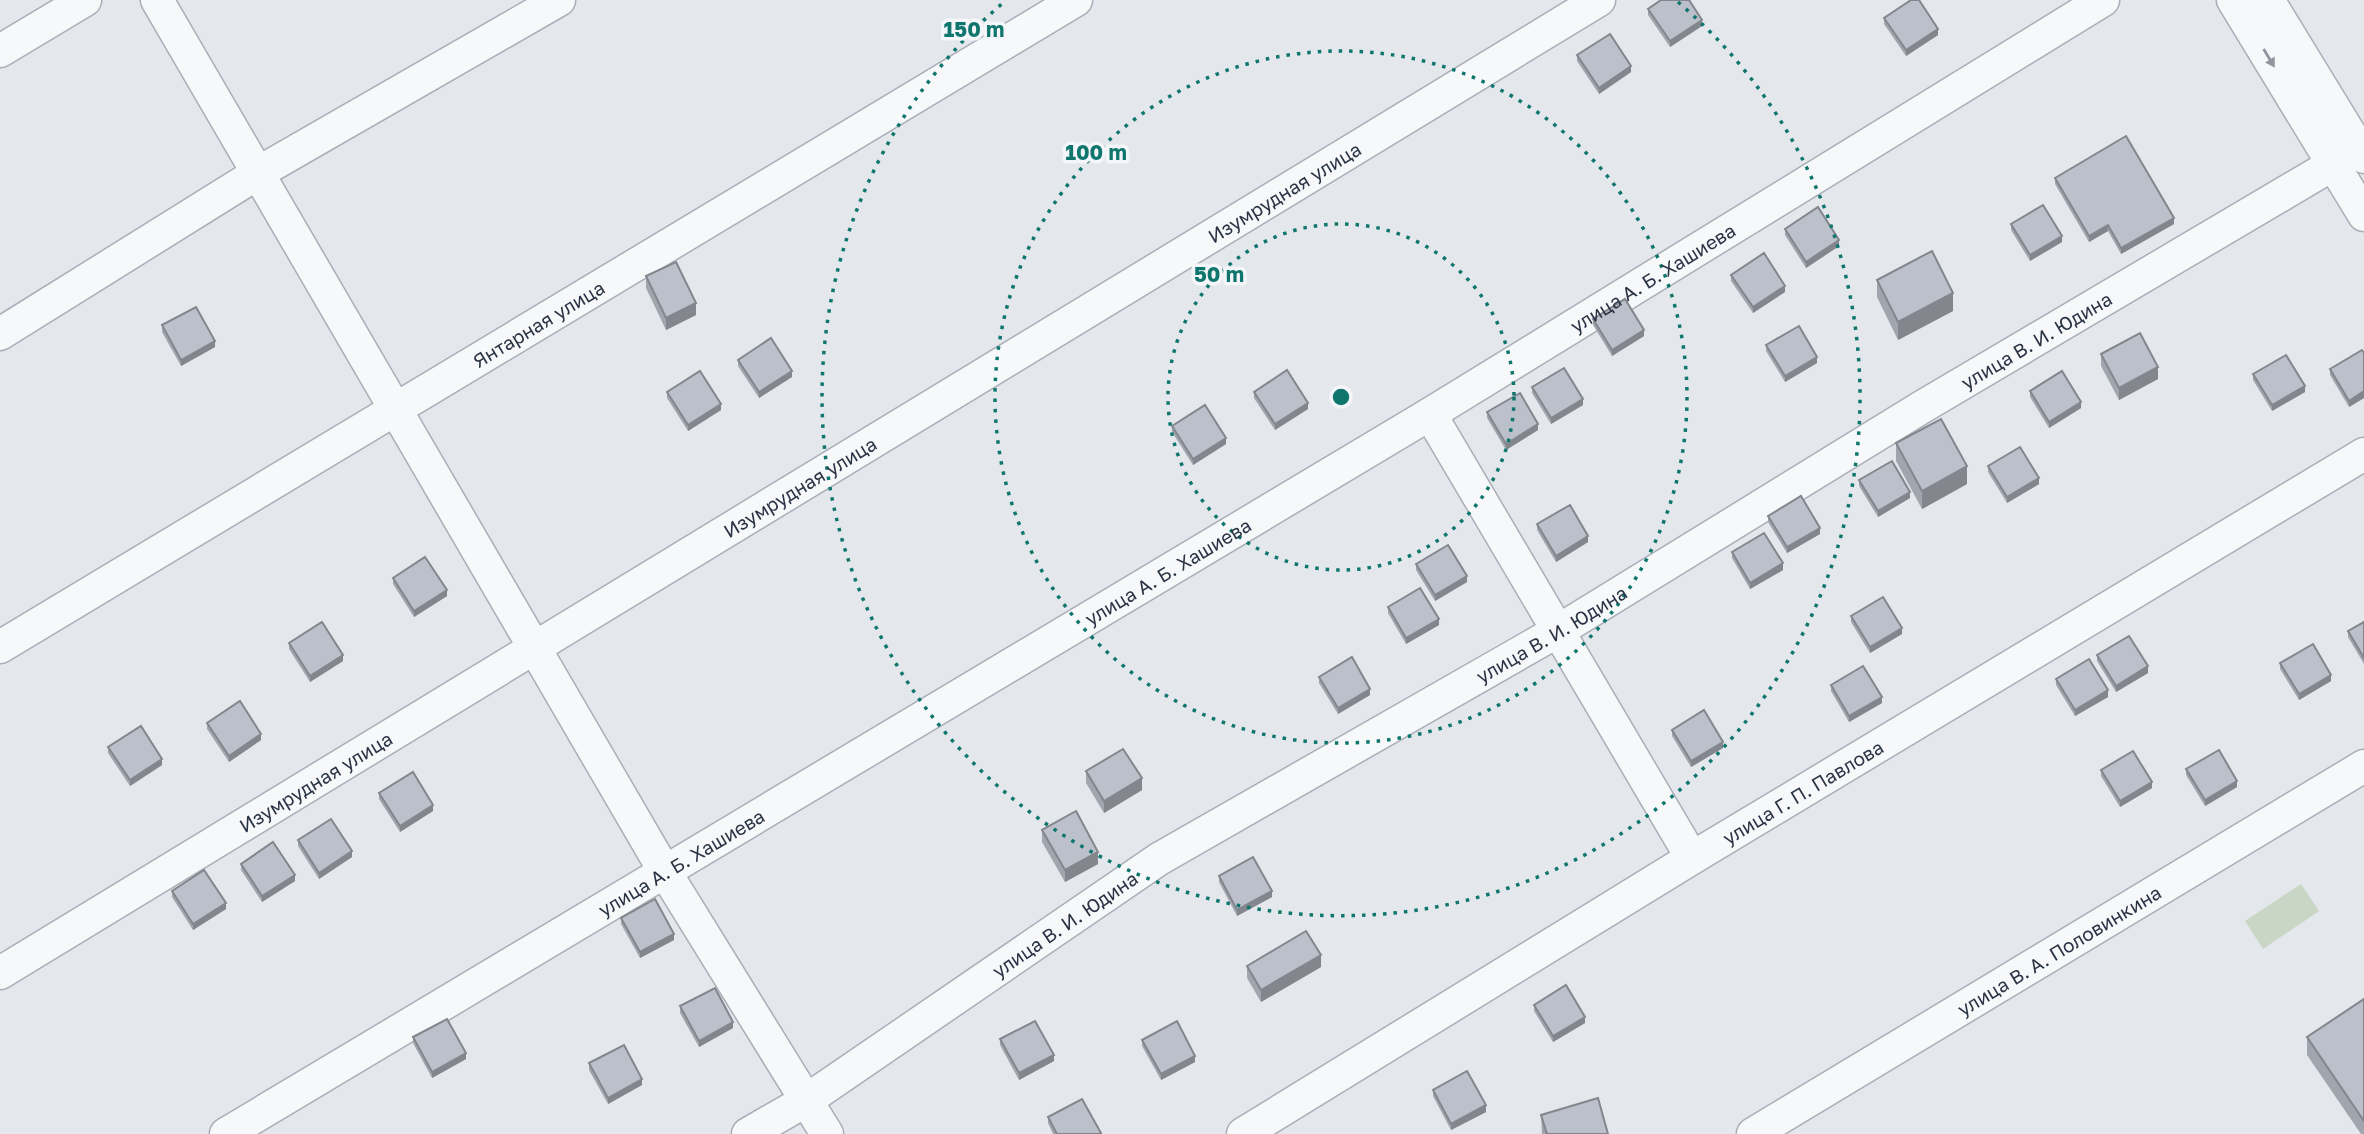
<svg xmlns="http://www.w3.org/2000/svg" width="2364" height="1134" font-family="'Golos Text',sans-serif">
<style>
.grass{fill:#c9d6c5}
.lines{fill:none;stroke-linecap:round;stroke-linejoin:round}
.minor-casing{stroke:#a9aeb7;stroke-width:35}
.minor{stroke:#f7f8fa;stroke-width:32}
.wall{fill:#a1a5ae}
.shaded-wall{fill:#83868d}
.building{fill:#bbc0ca;stroke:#83868d;stroke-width:2}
.oneway{fill:#9196a0}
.ring{fill:none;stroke:#0f766e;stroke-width:3.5;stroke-dasharray:3.5 7}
.labels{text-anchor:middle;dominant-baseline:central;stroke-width:7;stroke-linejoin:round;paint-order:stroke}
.street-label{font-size:19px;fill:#2b3445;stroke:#f4f6f9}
.centre{fill:#0f766e;stroke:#f4f6f9;stroke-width:3.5}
.ring-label{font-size:21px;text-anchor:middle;font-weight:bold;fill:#0f766e;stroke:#f4f6f9;stroke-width:7;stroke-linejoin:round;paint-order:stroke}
</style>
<rect width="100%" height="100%" fill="#e4e7ec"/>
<polygon class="grass" points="2301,884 2319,911 2263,949 2245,921"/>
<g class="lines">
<defs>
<g id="minor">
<polyline points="157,0 665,872 827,1134"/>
<polyline points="2233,0 2364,215"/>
<polyline points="2268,0 2364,157"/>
<polyline points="0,51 85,0"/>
<polyline points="0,334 258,173 559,0"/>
<polyline points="1430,414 1692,858"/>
<path id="s1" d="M 0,647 L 1076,0"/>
<path id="s2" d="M 0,973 L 1599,0"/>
<path id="s3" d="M 226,1134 L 1430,414 L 2103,0"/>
<path id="s4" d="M 748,1134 L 807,1100 L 1159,859 L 1558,631 L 1922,407 L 2364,146"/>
<path id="s5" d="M 1243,1134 L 1692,858 L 2364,454"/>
<path id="s6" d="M 1753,1134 L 2364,766"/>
</g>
</defs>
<use href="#minor" class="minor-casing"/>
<use href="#minor" class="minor"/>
</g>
<g class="wall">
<polygon points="1648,9 1702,26 1670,47 1648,15"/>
<polygon points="1884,18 1938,35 1906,56 1884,24"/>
<polygon points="1577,55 1631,72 1599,94 1577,61"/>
<polygon points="2055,178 2174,224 2121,254 2108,231 2089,242 2055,184"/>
<polygon points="2011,224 2062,242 2030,261 2011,230"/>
<polygon points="1785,229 1839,246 1806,268 1785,235"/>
<polygon points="1731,275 1785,292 1753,313 1731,281"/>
<polygon points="646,276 696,315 666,330 646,288"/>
<polygon points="1877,280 1953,311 1898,340 1877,297"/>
<polygon points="1593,319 1644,336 1612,356 1593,325"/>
<polygon points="162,325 215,347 181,366 162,332"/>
<polygon points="1766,345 1817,363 1785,382 1766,351"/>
<polygon points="2364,353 2364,398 2349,407 2330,375 2330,369"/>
<polygon points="2101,354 2158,379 2119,400 2101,366"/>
<polygon points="738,360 792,377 759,398 738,366"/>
<polygon points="2253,374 2305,392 2272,411 2253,380"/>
<polygon points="1532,387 1583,405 1551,424 1532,393"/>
<polygon points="2030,391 2081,408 2049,428 2030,397"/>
<polygon points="667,392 721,410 688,431 667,398"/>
<polygon points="1254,392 1308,409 1275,430 1254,398"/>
<polygon points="1487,412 1538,430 1506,450 1487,418"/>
<polygon points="1172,426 1226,444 1193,465 1172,432"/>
<polygon points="1896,443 1967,484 1922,509 1896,461"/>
<polygon points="1988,466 2039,484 2007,503 1988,472"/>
<polygon points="1859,480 1910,498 1878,517 1859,486"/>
<polygon points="1768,516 1820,534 1787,553 1768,522"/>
<polygon points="1537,524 1588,542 1556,562 1537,530"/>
<polygon points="1732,552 1783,570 1750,589 1732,558"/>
<polygon points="1416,564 1467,582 1435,601 1416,570"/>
<polygon points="393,578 447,596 414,617 393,584"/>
<polygon points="1388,607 1439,625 1406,644 1388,613"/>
<polygon points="1851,616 1902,634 1870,653 1851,622"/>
<polygon points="2364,622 2364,664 2348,637 2348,631"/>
<polygon points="289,643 343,661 310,682 289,649"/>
<polygon points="2097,655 2148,673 2116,692 2097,661"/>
<polygon points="2280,663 2331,681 2299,700 2280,669"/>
<polygon points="1319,677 1370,695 1338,714 1319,683"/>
<polygon points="2056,679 2108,697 2075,716 2056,685"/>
<polygon points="1831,685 1882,703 1849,722 1831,691"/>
<polygon points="207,723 261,740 229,762 207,729"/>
<polygon points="1672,730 1723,748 1691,767 1672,736"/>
<polygon points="108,747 162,765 130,786 108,753"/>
<polygon points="2186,769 2237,787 2205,806 2186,775"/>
<polygon points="2101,770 2152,788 2120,807 2101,776"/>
<polygon points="1086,771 1142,790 1104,813 1086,783"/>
<polygon points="379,793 433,811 400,832 379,799"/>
<polygon points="1042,830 1098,864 1065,882 1042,842"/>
<polygon points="298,840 352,857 319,879 298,846"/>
<polygon points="241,864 295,881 262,902 241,870"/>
<polygon points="1219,876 1272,897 1237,916 1219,882"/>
<polygon points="172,891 226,909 193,930 172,897"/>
<polygon points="621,918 674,940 640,958 621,924"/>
<polygon points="1247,966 1321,967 1261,1002 1247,978"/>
<polygon points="2364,999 2364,1134 2361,1134 2307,1055 2307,1037"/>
<polygon points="1534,1005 1585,1023 1553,1042 1534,1011"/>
<polygon points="680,1006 733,1028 699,1047 680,1013"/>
<polygon points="413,1037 466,1059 432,1078 413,1043"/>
<polygon points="1000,1039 1054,1061 1019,1080 1000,1045"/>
<polygon points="1142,1040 1195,1062 1161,1080 1142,1046"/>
<polygon points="589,1063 642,1085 608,1104 589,1070"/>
<polygon points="1433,1090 1486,1112 1451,1130 1433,1096"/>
<polygon points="1541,1115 1608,1134 1542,1134"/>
<polygon points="1048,1117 1101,1134 1053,1134 1048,1123"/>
</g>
<g class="shaded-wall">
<polygon points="1702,20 1702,26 1670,47 1670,41"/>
<polygon points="1938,29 1938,35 1906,56 1906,50"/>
<polygon points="1631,66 1631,72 1599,94 1599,88"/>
<polygon points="2174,218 2174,224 2121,254 2121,248"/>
<polygon points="2108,225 2108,231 2089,242 2089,236"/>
<polygon points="2062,236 2062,242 2030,261 2030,255"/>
<polygon points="1839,240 1839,246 1806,268 1806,262"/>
<polygon points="1785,286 1785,292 1753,313 1753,307"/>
<polygon points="1953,293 1953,311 1898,340 1898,322"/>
<polygon points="696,303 696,315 666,330 666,318"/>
<polygon points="1644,330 1644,336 1612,356 1612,350"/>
<polygon points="215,341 215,347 181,366 181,360"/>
<polygon points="1817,357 1817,363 1785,382 1785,376"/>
<polygon points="2158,367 2158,379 2119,400 2119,388"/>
<polygon points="792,371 792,377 759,398 759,392"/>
<polygon points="2305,386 2305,392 2272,411 2272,405"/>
<polygon points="2364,391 2364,398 2349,407 2349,401"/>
<polygon points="1583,399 1583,405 1551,424 1551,418"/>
<polygon points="2081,402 2081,408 2049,428 2049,422"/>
<polygon points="1308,403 1308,409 1275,430 1275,424"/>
<polygon points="721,404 721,410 688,431 688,425"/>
<polygon points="1538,424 1538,430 1506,450 1506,444"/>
<polygon points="1226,438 1226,444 1193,465 1193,459"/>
<polygon points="1967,466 1967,484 1922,509 1922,491"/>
<polygon points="2039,478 2039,484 2007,503 2007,497"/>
<polygon points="1910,492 1910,498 1878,517 1878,511"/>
<polygon points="1820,528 1820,534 1787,553 1787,547"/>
<polygon points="1588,536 1588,542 1556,562 1556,556"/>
<polygon points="1783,563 1783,570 1750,589 1750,583"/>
<polygon points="1467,576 1467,582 1435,601 1435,595"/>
<polygon points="447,590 447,596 414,617 414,611"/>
<polygon points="1439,619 1439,625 1406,644 1406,638"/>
<polygon points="1902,628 1902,634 1870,653 1870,647"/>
<polygon points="343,655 343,661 310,682 310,676"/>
<polygon points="2148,666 2148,673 2116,692 2116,686"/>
<polygon points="2331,675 2331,681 2299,700 2299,694"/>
<polygon points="1370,689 1370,695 1338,714 1338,708"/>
<polygon points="2108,690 2108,697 2075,716 2075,710"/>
<polygon points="1882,697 1882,703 1849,722 1849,716"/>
<polygon points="261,734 261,740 229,762 229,756"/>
<polygon points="1723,742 1723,748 1691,767 1691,761"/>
<polygon points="162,759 162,765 130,786 130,780"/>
<polygon points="1142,778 1142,790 1104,813 1104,801"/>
<polygon points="2237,781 2237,787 2205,806 2205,800"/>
<polygon points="2152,782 2152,788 2120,807 2120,801"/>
<polygon points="433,805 433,811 400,832 400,826"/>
<polygon points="352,851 352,857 319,879 319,873"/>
<polygon points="1098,852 1098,864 1065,882 1065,870"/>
<polygon points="295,875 295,881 262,902 262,896"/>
<polygon points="1272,891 1272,897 1237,916 1237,910"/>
<polygon points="226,903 226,909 193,930 193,924"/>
<polygon points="674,934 674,940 640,958 640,952"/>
<polygon points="1321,955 1321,967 1261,1002 1261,990"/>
<polygon points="1585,1017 1585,1023 1553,1042 1553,1036"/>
<polygon points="733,1022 733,1028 699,1047 699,1041"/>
<polygon points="466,1053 466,1059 432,1078 432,1072"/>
<polygon points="1054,1055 1054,1061 1019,1080 1019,1073"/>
<polygon points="1195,1056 1195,1062 1161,1080 1161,1074"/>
<polygon points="642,1079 642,1085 608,1104 608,1098"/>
<polygon points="1486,1105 1486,1112 1451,1130 1451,1124"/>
</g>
<g class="building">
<polygon points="1661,0 1689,0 1702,20 1670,41 1648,9"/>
<polygon points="1911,0 1919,0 1938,29 1906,50 1884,18"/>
<polygon points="1610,34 1631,66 1599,88 1577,55"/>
<polygon points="2126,136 2174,218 2121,248 2108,225 2089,236 2055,178"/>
<polygon points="2043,205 2062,236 2030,255 2011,224"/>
<polygon points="1818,207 1839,240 1806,262 1785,229"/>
<polygon points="1932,251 1953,293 1898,322 1877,280"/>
<polygon points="1764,253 1785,286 1753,307 1731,275"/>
<polygon points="676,262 696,303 666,318 646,276"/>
<polygon points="1625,299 1644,330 1612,350 1593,319"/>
<polygon points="196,307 215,341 181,360 162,325"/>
<polygon points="1799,326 1817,357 1785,376 1766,345"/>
<polygon points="2140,333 2158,367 2119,388 2101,354"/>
<polygon points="771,338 792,371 759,392 738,360"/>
<polygon points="2362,350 2364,353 2364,391 2349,401 2330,369"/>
<polygon points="2286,355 2305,386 2272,405 2253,374"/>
<polygon points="1564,368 1583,399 1551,418 1532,387"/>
<polygon points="1287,370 1308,403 1275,424 1254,392"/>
<polygon points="700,371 721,404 688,425 667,392"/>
<polygon points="2062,371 2081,402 2049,422 2030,391"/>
<polygon points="1520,393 1538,424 1506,444 1487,412"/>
<polygon points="1205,405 1226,438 1193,459 1172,426"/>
<polygon points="1941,419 1967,466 1922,491 1896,443"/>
<polygon points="2020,447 2039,478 2007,497 1988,466"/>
<polygon points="1892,461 1910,492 1878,511 1859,480"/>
<polygon points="1801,496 1820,528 1787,547 1768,516"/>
<polygon points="1570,505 1588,536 1556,556 1537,524"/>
<polygon points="1764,533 1783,563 1750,583 1732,552"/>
<polygon points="1448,545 1467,576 1435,595 1416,564"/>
<polygon points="425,557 447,590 414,611 393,578"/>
<polygon points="1420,588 1439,619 1406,638 1388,607"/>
<polygon points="1883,597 1902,628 1870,647 1851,616"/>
<polygon points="322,622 343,655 310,676 289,643"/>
<polygon points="2364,622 2364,658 2348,631"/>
<polygon points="2129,636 2148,666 2116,686 2097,655"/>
<polygon points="2313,644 2331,675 2299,694 2280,663"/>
<polygon points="1352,657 1370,689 1338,708 1319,677"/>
<polygon points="2089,659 2108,690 2075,710 2056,679"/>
<polygon points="1863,666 1882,697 1849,716 1831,685"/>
<polygon points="240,701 261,734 229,756 207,723"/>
<polygon points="1704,710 1723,742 1691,761 1672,730"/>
<polygon points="141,726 162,759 130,780 108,747"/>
<polygon points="1123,749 1142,778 1104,801 1086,771"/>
<polygon points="2219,750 2237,781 2205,800 2186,769"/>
<polygon points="2133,751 2152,782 2120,801 2101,770"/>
<polygon points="413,772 433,805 400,826 379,793"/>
<polygon points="1076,811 1098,852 1065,870 1042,830"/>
<polygon points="331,819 352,851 319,873 298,840"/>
<polygon points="273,842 295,875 262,896 241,864"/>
<polygon points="1253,857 1272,891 1237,910 1219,876"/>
<polygon points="204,870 226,903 193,924 172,891"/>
<polygon points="655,899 674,934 640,952 621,918"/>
<polygon points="1306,931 1321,955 1261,990 1247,966"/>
<polygon points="1566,985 1585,1017 1553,1036 1534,1005"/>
<polygon points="715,988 733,1022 699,1041 680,1006"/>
<polygon points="2364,999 2364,1121 2307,1037"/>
<polygon points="447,1019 466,1053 432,1072 413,1037"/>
<polygon points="1035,1021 1054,1055 1019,1073 1000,1039"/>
<polygon points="1177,1021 1195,1056 1161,1074 1142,1040"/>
<polygon points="624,1045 642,1079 608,1098 589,1063"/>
<polygon points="1467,1071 1486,1105 1451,1124 1433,1090"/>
<polygon points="1598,1098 1608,1134 1547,1134 1541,1115"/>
<polygon points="1082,1099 1101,1133 1099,1134 1057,1134 1048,1117"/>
</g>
<defs><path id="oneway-solid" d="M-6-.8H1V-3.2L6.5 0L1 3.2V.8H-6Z" transform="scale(1.75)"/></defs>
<use class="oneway" href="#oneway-solid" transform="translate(2269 58) rotate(59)"/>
<g class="ring">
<circle cx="1341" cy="397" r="173"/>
<circle cx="1341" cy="397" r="346"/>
<path d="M1678 2A519 519 0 1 1 1004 2"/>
</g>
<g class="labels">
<g class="street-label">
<text stroke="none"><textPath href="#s2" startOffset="1503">Изумрудная улица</textPath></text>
<text stroke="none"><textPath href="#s3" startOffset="1664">улица А. Б. Хашиева</textPath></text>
<text stroke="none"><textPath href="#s1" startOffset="628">Янтарная улица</textPath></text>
<text stroke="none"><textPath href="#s4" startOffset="1514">улица В. И. Юдина</textPath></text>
<text stroke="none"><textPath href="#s2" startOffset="936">Изумрудная улица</textPath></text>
<text stroke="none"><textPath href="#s3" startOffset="1097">улица А. Б. Хашиева</textPath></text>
<text stroke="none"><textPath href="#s4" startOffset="947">улица В. И. Юдина</textPath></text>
<text stroke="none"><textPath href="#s2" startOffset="369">Изумрудная улица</textPath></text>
<text stroke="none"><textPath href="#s5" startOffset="656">улица Г. П. Павлова</textPath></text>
<text stroke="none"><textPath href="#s3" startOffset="530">улица А. Б. Хашиева</textPath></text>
<text stroke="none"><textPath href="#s4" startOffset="380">улица В. И. Юдина</textPath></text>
<text stroke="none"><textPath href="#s6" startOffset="357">улица В. А. Половинкина</textPath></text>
</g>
</g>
<circle cx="1341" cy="397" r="10" class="centre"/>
<g class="ring-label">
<text x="974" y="37">150 m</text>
<text x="1096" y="160">100 m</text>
<text x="1219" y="282">50 m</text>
</g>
</svg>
